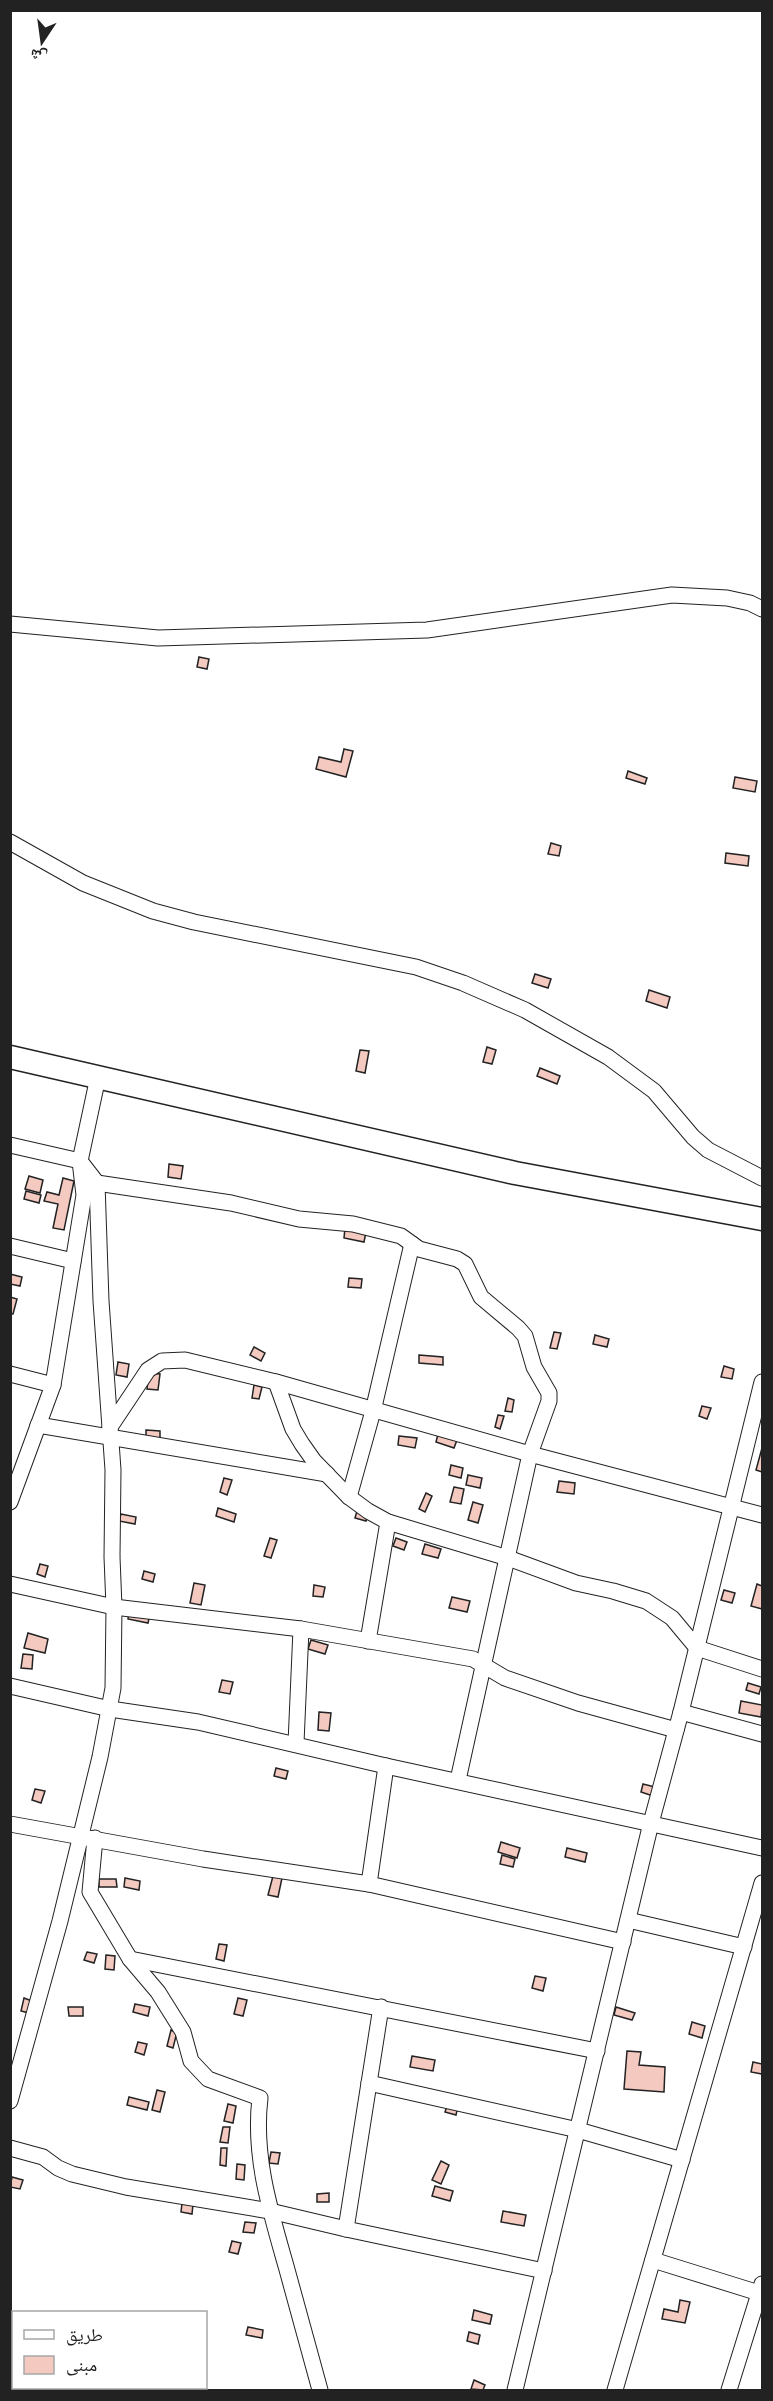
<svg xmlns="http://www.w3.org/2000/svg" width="773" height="2401" font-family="Raleway,'Noto Naskh Arabic',sans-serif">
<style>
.building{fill:#f3c9c0;stroke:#222;stroke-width:1.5}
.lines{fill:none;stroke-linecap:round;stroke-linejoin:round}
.minor-casing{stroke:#222;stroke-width:17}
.secondary-casing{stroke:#222;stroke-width:25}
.minor{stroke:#fff;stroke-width:15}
.secondary{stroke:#fff;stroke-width:22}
</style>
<rect width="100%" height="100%" fill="#fff"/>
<g class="building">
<polygon points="199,657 209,659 207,669 197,667"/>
<polygon points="344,749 353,751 346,777 316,769 319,757 341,762"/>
<polygon points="628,771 647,778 645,784 626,778"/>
<polygon points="735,777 757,781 755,792 733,788"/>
<polygon points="551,843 561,846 559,856 548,854"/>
<polygon points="726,853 749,856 748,866 725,863"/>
<polygon points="535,974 551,979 548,988 532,983"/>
<polygon points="649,990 670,997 667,1008 646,1001"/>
<polygon points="487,1047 496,1050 492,1064 483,1062"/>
<polygon points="360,1050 369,1051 365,1073 356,1071"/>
<polygon points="540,1068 560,1076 557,1084 537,1076"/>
<polygon points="169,1164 183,1166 181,1179 168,1177"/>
<polygon points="29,1176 43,1180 40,1193 25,1189"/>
<polygon points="63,1178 74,1181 64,1230 53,1228 58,1204 44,1201 47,1192 59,1195"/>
<polygon points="26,1191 41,1195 39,1203 24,1199"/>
<polygon points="345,1228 366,1232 364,1242 344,1238"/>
<polygon points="10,1274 22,1277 20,1286 10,1284"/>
<polygon points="349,1278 362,1279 361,1288 348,1287"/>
<polygon points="10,1297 17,1299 13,1314 10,1314"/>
<polygon points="554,1332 561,1333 557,1349 550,1348"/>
<polygon points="595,1335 609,1339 607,1347 593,1344"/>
<polygon points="254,1347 265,1353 261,1361 250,1355"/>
<polygon points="419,1355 443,1357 443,1365 419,1363"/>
<polygon points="118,1362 129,1364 127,1377 116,1375"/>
<polygon points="724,1366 734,1369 732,1379 721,1377"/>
<polygon points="149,1373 160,1374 158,1390 147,1389"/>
<polygon points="254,1385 262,1387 259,1399 252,1398"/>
<polygon points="508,1398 514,1400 512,1412 505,1411"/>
<polygon points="702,1406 711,1408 707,1419 699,1416"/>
<polygon points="498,1415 504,1416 500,1429 495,1427"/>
<polygon points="146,1430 160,1431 160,1440 146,1439"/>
<polygon points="438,1434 457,1440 454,1448 436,1442"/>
<polygon points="399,1436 417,1438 415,1448 398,1445"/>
<polygon points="762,1448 762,1472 756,1470"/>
<polygon points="451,1465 463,1468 461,1478 449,1475"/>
<polygon points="468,1475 482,1478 480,1488 466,1485"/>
<polygon points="224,1478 232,1480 227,1495 220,1492"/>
<polygon points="559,1481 575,1483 574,1494 557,1492"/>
<polygon points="454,1487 464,1489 461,1504 450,1502"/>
<polygon points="426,1493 432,1496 425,1512 419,1509"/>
<polygon points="473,1502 483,1505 478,1523 468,1520"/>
<polygon points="218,1508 236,1514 234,1522 216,1516"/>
<polygon points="357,1511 368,1515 366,1521 355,1518"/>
<polygon points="121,1514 136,1517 135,1524 119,1521"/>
<polygon points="270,1538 277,1540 271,1558 264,1556"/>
<polygon points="396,1538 407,1542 404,1550 393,1546"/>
<polygon points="425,1544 441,1549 438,1558 422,1554"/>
<polygon points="40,1564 48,1566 45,1577 37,1574"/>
<polygon points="144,1571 155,1574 153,1582 142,1579"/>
<polygon points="194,1583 205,1585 201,1605 190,1603"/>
<polygon points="757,1584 762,1586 762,1609 751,1606"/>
<polygon points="314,1585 325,1587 323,1597 313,1596"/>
<polygon points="724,1590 735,1593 732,1603 721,1600"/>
<polygon points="452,1597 470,1601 467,1612 449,1608"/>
<polygon points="129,1610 150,1614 148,1623 128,1619"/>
<polygon points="28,1633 48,1639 45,1653 24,1648"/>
<polygon points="311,1640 328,1645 325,1654 308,1649"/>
<polygon points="23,1654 33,1655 32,1669 21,1668"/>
<polygon points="222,1680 233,1682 230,1694 219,1692"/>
<polygon points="748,1683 761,1687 759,1694 746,1690"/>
<polygon points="741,1701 762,1705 761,1717 739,1713"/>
<polygon points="319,1712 331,1713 329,1731 318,1730"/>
<polygon points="276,1768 288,1771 286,1779 274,1776"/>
<polygon points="643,1784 655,1787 653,1796 641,1792"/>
<polygon points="35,1789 45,1791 41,1803 32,1800"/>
<polygon points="501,1842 520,1848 517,1858 498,1852"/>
<polygon points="567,1848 587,1853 585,1862 565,1857"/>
<polygon points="502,1855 515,1859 513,1867 500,1864"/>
<polygon points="273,1876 282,1878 278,1897 268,1895"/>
<polygon points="125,1878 140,1881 139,1890 124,1887"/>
<polygon points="99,1879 116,1879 117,1887 99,1887"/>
<polygon points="219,1944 227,1945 224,1961 216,1959"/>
<polygon points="87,1952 97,1954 94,1963 84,1960"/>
<polygon points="106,1955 115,1956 114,1970 105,1969"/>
<polygon points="535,1976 546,1978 543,1991 532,1988"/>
<polygon points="24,1998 32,2001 29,2013 21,2011"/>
<polygon points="238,1998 247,2000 243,2016 234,2014"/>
<polygon points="135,2004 150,2007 148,2016 133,2012"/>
<polygon points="68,2007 83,2007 83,2016 69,2016"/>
<polygon points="616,2007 635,2013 632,2020 614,2015"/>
<polygon points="692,2022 705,2026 702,2038 689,2034"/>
<polygon points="171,2030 177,2032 173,2048 167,2046"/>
<polygon points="138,2042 147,2044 144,2055 135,2052"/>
<polygon points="627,2051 641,2052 639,2065 665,2067 664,2092 624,2089"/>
<polygon points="412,2056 435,2060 433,2071 410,2067"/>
<polygon points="753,2062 762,2064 762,2074 751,2072"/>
<polygon points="157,2090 165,2092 160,2112 152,2110"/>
<polygon points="129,2097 149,2102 147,2110 127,2105"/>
<polygon points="448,2103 458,2106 456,2115 445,2112"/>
<polygon points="228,2104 236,2106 233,2123 224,2121"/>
<polygon points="223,2127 230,2127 228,2143 220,2142"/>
<polygon points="221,2148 227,2148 226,2166 220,2165"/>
<polygon points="271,2152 280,2153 278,2164 269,2163"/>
<polygon points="441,2161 449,2165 441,2184 432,2180"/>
<polygon points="237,2164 245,2165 244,2180 236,2179"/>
<polygon points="12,2177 23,2180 20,2189 10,2187"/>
<polygon points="435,2186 453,2191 450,2201 432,2196"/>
<polygon points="329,2193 329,2202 317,2202 317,2194"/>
<polygon points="182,2203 193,2204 192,2214 181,2212"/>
<polygon points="503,2211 526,2215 524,2226 501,2222"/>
<polygon points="245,2222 256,2223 254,2233 243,2232"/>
<polygon points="232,2241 241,2243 238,2254 229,2252"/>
<polygon points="680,2300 690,2302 685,2323 662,2319 664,2309 678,2312"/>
<polygon points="474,2310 492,2315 490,2324 472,2320"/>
<polygon points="248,2327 263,2330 262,2338 246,2335"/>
<polygon points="469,2332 480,2335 478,2344 467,2341"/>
<polygon points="474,2380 485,2385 483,2390 471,2389"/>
</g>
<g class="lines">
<defs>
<g id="minor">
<polyline points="10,624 158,638 427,630 672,595 727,598 750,603 762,609"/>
<polyline points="10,842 83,883 153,911 194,922 416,967 463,983 525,1010 608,1057 654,1091 693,1137 708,1150 762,1178"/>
<polyline points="10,1145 80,1161 97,1183 101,1301 113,1470 112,1557 114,1607 113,1688 100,1757 60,1921 10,2101"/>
<polyline points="97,1183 231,1203 299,1219 353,1224 401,1236 419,1249 457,1259 465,1264 481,1297 518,1328 525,1336 534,1367 549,1393 549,1401 530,1454 458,1780"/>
<polyline points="10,1246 73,1261"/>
<polyline points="10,1374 53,1385"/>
<polyline points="276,1382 293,1429 302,1444 314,1461 349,1497 368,1511 388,1522 508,1558 576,1583 613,1591 646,1601 672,1618 697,1648 762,1669"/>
<polyline points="38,1425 327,1474"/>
<polyline points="110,1427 148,1370 162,1361 185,1360 276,1382 530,1454 762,1515"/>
<polyline points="349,1497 373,1411 412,1244"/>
<polyline points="10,1502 53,1385 84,1195 80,1161 98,1077"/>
<polyline points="10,1584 114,1607 301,1629 473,1659 505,1678 578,1703 676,1730"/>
<polyline points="368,1641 388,1522"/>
<polyline points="10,1686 110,1709 198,1722 386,1766 762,1848"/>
<polyline points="681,1712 762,1734"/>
<polyline points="296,1743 301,1629"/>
<polyline points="10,1824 203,1859 369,1884 623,1942"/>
<path d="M 95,1838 L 90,1892 L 130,1959 L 158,1992 L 183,2032 L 191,2061 L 208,2079 L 260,2098 C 253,2156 270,2210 286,2266 C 297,2307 309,2349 320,2390"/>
<polyline points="369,1884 386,1766"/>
<polyline points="628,1920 744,1947"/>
<polyline points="130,1959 597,2051"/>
<polyline points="369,2083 578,2130 682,2160"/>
<polyline points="10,2148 43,2157 58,2168 72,2174 126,2187 270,2211 346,2229 544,2271"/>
<polyline points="346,2229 381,2007"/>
<polyline points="653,2260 759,2293"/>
<polyline points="10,2371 14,2371"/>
<polyline points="130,2388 149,2390"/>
<polyline points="68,2390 68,2388"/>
<polyline points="515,2390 651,1823 681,1712 762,1382"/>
<polyline points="615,2390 762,1883"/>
<polyline points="729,2390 762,2284"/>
</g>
<polyline id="secondary" points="10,1057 515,1173 762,1219"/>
</defs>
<use href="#minor" class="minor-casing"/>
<use href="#secondary" class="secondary-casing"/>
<use href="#minor" class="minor"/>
<use href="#secondary" class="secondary"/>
</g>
<rect width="773" height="2401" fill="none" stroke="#222222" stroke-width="24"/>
<rect x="12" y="2311" width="195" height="78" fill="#ffffff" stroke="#a7a7a7" stroke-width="1.5"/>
<rect x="24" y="2330" width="30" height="9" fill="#ffffff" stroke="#a7a7a7" stroke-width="1.5"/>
<text x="66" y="2341" font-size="18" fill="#222222">طريق</text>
<rect x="24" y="2356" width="30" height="18" fill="#f3c9c0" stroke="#a7a7a7" stroke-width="1.5"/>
<text x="66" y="2371" font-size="18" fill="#222222">مبنى</text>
<g transform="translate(42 42) rotate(193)" stroke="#ffffff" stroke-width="4.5" paint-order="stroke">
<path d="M0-4.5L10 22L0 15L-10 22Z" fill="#222222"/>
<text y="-9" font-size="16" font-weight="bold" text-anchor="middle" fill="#222222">ش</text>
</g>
</svg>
